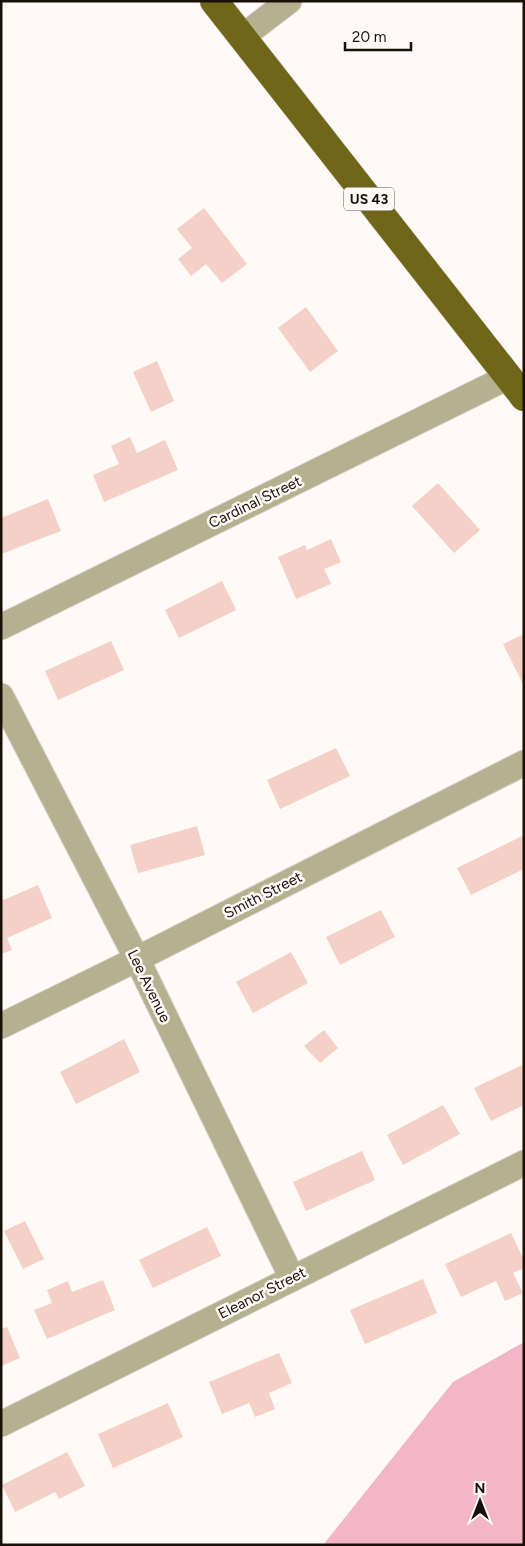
<svg xmlns="http://www.w3.org/2000/svg" width="525" height="1546" font-family="Figtree,sans-serif">
<style>
.green{fill:#f2b6c8}
.building{fill:#f4d0c7}
.lines{fill:none;stroke-linecap:round;stroke-linejoin:round}
.minor-casing{stroke:#dad5cf;stroke-width:27}
.trunk-casing{stroke:#dad5cf;stroke-width:29}
.minor{stroke:#b4b090;stroke-width:25}
.trunk{stroke:#70661a;stroke-width:28}
.labels{text-anchor:middle;dominant-baseline:central;stroke-width:5;stroke-linejoin:round;paint-order:stroke}
.shield{fill:#fffaf5;stroke:#5e574f;stroke-width:1}
.shield-label{font-size:14px;font-weight:bold;fill:#191108}
.street-label{font-size:15px;fill:#191108;stroke:#fffaf5}
</style>
<rect width="100%" height="100%" fill="#fffaf5"/>
<polygon class="green" points="524,1342 524,1545 323,1545 453,1382"/>
<g class="building">
<polygon points="204,208 247,264 222,283 206,264 191,276 178,259 192,248 177,229"/>
<polygon points="306,307 338,351 310,372 278,328"/>
<polygon points="157,361 174,401 151,412 133,372"/>
<polygon points="130,437 137,453 165,440 178,470 104,502 93,475 119,464 111,446"/>
<polygon points="438,483 480,530 454,553 412,506"/>
<polygon points="48,499 61,531 1,554 1,518"/>
<polygon points="331,539 341,562 324,569 331,584 296,599 278,557 305,545 307,550"/>
<polygon points="222,581 236,610 179,638 165,610"/>
<polygon points="524,634 524,686 503,644"/>
<polygon points="111,641 124,670 58,700 45,671"/>
<polygon points="336,748 350,776 280,809 267,780"/>
<polygon points="197,826 205,855 138,873 130,845"/>
<polygon points="524,835 524,869 471,895 457,868"/>
<polygon points="38,885 52,918 7,938 12,950 1,954 1,901"/>
<polygon points="381,910 395,937 340,965 326,937"/>
<polygon points="291,952 308,983 253,1013 236,982"/>
<polygon points="324,1030 338,1048 320,1063 304,1046"/>
<polygon points="124,1039 140,1072 76,1104 60,1072"/>
<polygon points="524,1064 524,1105 491,1121 474,1088"/>
<polygon points="443,1105 460,1134 403,1165 387,1135"/>
<polygon points="362,1151 375,1180 306,1211 293,1182"/>
<polygon points="25,1221 44,1259 23,1269 4,1231"/>
<polygon points="207,1227 221,1256 153,1288 139,1260"/>
<polygon points="511,1233 524,1260 524,1268 513,1273 523,1293 505,1301 496,1281 461,1297 445,1264"/>
<polygon points="423,1279 437,1313 365,1344 350,1310"/>
<polygon points="103,1280 115,1310 47,1339 34,1310 52,1303 47,1290 68,1281 72,1292"/>
<polygon points="7,1327 20,1358 1,1366 1,1329"/>
<polygon points="279,1353 292,1383 269,1393 275,1409 255,1417 249,1403 222,1414 209,1382"/>
<polygon points="168,1403 183,1437 113,1468 98,1434"/>
<polygon points="67,1452 85,1486 59,1499 55,1492 15,1512 2,1485"/>
</g>
<g class="lines">
<defs>
<g id="minor">
<polyline points="242,37 289,1"/>
<polyline points="1,627 508,377"/>
<polyline points="1,696 137,959 292,1278"/>
<polyline points="1,1026 137,959 524,763"/>
<polyline points="1,1424 524,1163"/>
</g>
<polyline id="trunk" points="214,1 524,397"/>
</defs>
<use href="#minor" class="minor-casing"/>
<use href="#trunk" class="trunk-casing"/>
<use href="#minor" class="minor"/>
<use href="#trunk" class="trunk"/>
</g>
<g class="labels">
<rect class="shield" x="344" y="187.5" width="50" height="23" rx="4"/>
<g class="shield-label">
<text x="369" y="199">US 43</text>
</g>
<g class="street-label">
<text transform="translate(255 502) rotate(-26)">Cardinal Street</text>
<text transform="translate(263 895) rotate(-27)">Smith Street</text>
<text transform="translate(149 986) rotate(64)">Lee Avenue</text>
<text transform="translate(262 1293) rotate(-27)">Eleanor Street</text>
</g>
</g>
<rect width="525" height="1546" fill="none" stroke="#191108" stroke-width="5"/>
<g transform="translate(480 1501)" stroke="#fffaf5" stroke-width="4" paint-order="stroke">
<path d="M0-4L9 19L0 12L-9 19Z" fill="#191108"/>
<text y="-8" font-size="14" font-weight="bold" text-anchor="middle" fill="#191108">N</text>
</g>
<path d="M345 42v8h66v-8" fill="none" stroke="#191108" stroke-width="2.5"/>
<text x="352" y="42" font-size="15" fill="#191108" stroke="#fffaf5" stroke-width="4" paint-order="stroke">20 m</text>
</svg>
